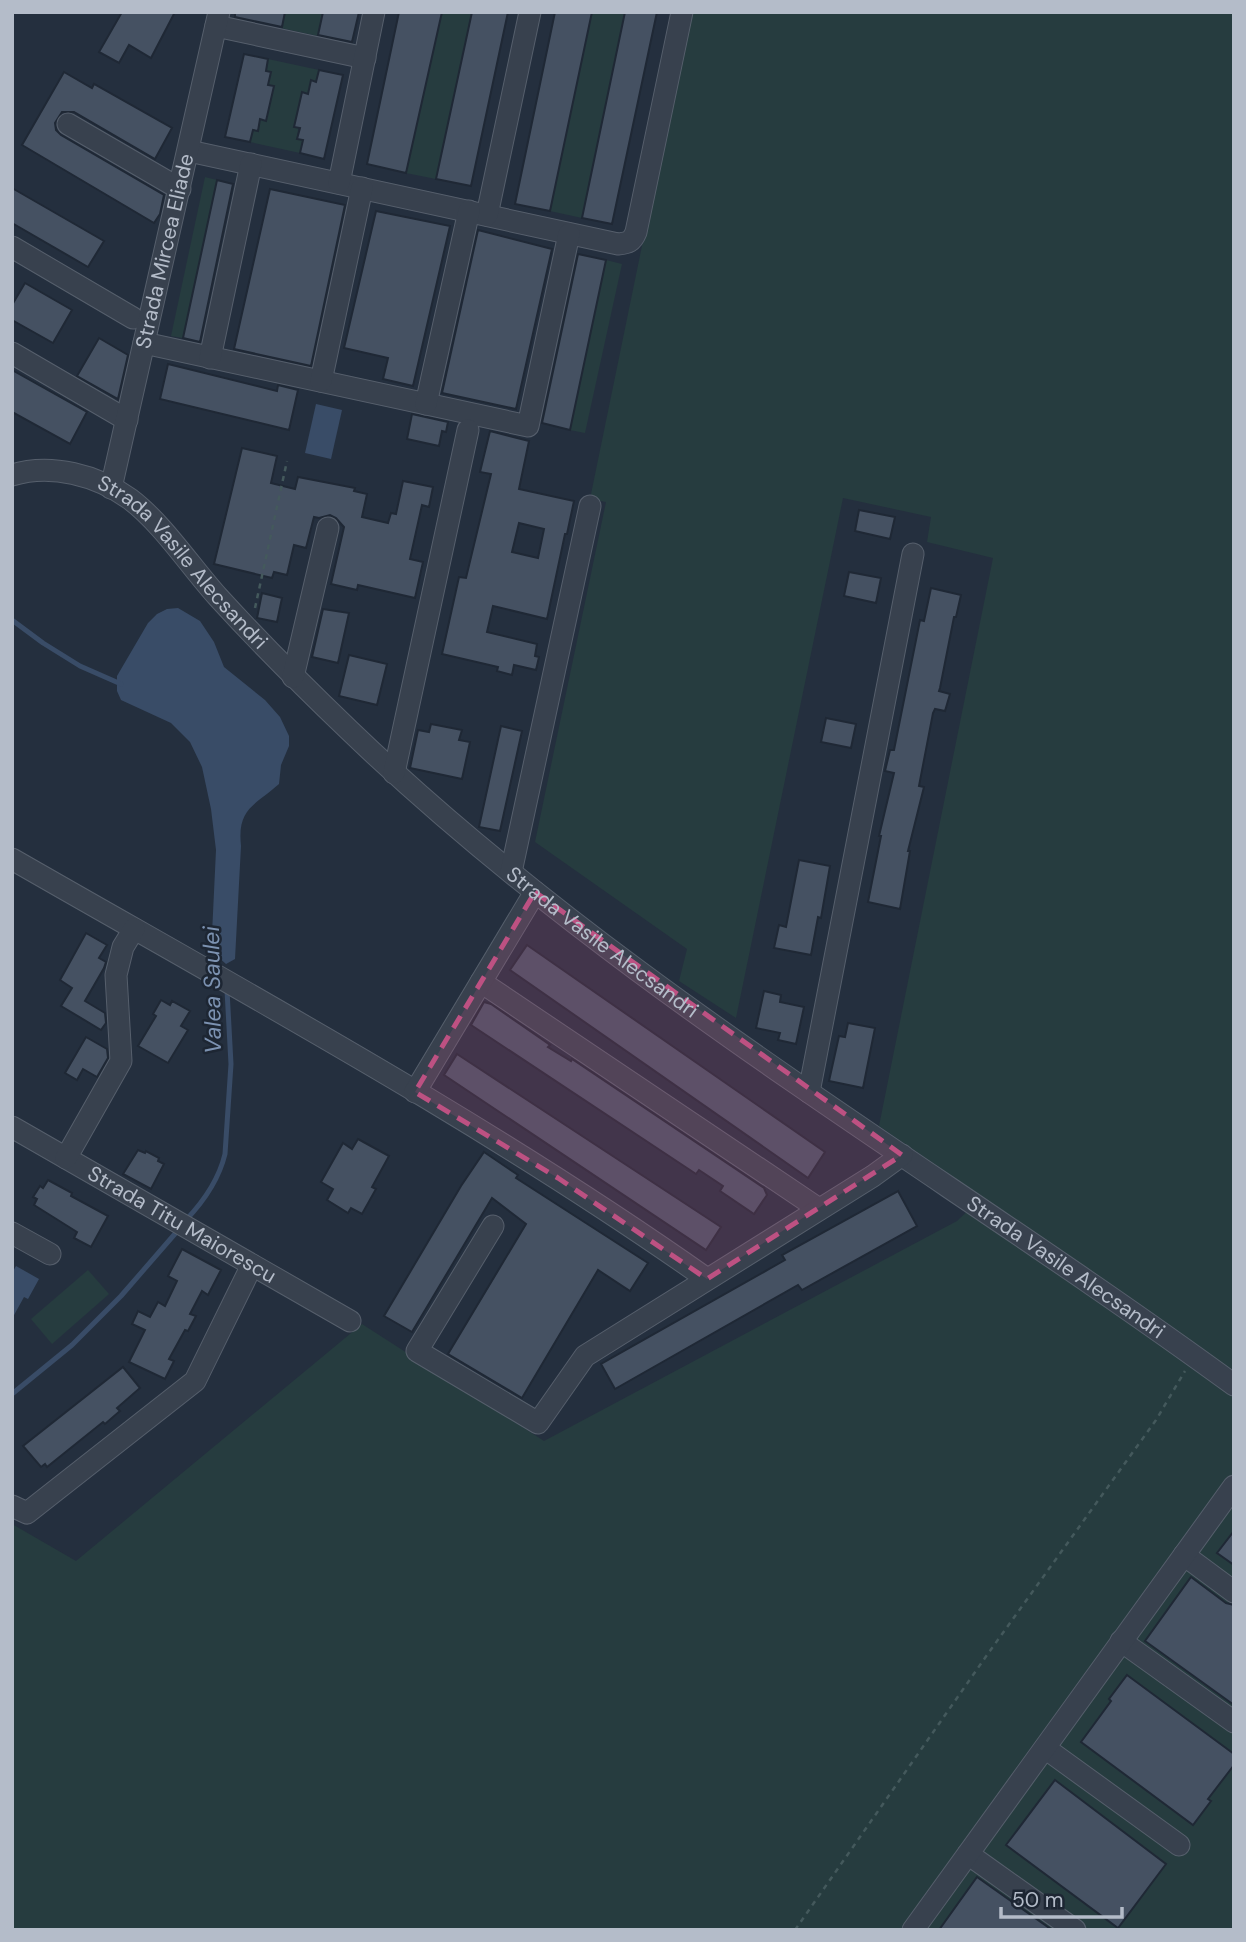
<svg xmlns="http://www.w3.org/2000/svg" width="1246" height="1942" font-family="'DM Sans',sans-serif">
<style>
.green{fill:#263c3f}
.water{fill:#394c67}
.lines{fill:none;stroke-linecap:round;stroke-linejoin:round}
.stream{stroke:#394c67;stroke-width:5}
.building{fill:#455162;stroke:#1f2835;stroke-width:2;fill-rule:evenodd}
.minor-casing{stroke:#565f6c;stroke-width:23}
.path{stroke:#44595c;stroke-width:2.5;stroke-dasharray:5 5;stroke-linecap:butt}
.minor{stroke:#38414e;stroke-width:21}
.marked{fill:#bd5182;fill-opacity:0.2;stroke:#bd5182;stroke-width:5;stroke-dasharray:14 9;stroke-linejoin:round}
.labels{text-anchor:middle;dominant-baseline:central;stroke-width:5;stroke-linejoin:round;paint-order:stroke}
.street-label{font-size:21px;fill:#b4bcc9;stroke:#1d2633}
.water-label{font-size:23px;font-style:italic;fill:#7c92b1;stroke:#1d2633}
</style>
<rect width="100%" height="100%" fill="#242f3e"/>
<g class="green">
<polygon points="285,12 323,12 318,36 281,28"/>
<polygon points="442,12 472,12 436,179 406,173"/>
<polygon points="592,12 625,12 582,218 550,211"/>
<polygon points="690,12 1234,12 1234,1930 12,1930 12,1524 76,1561 362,1324 544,1441 957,1221 982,1197 879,1126 993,558 927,542 931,517 843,498 736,1018 679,981 687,949 535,842 606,502 590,499"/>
<polygon points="268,59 319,70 316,82 311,81 308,94 302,92 297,139 303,140 300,153 250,142 253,130 258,131 260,119 266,120 274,87 268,85 271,72 266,71"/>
<polygon points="205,177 217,180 183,338 171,336"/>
<polygon points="606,260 622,264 585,433 570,430"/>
<polygon points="88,1270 109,1294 52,1344 31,1319"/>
</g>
<g class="water">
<polygon points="316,404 342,410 331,459 305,453"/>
<path d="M 178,608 L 200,621 L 214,642 L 224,667 L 265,700 L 280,717 L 289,736 L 289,746 L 281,765 L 279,784 C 254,806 237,809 241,846 L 235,959 L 226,964 L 217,956 L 212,934 L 216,850 L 211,809 L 202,767 L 190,742 L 171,723 L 121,700 L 117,691 L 117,676 L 148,623 L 157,614 L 167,609 Z"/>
<polygon points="16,1266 39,1279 28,1299 24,1297 13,1317 12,1273"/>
</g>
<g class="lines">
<g class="stream">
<polyline points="12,620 43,643 80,666 121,684"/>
<path d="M 186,1220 C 204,1201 219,1179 225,1154 L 231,1064 L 227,990"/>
<polyline points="12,1394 72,1345 121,1296 180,1228"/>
</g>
</g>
<g class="building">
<polygon points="122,12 175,12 151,58 129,45 119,63 99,52"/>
<polygon points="235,12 285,12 282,27 235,17"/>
<polygon points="323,12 359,12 352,42 318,35"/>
<polygon points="399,12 442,12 406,173 367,164"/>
<polygon points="472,12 508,12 471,186 436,179"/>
<polygon points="555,12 592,12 550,211 515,204"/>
<polygon points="625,12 657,12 612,224 582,218"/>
<polygon points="244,54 268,59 266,71 271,72 268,85 274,86 266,121 260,119 258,131 253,130 250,142 225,137"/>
<polygon points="319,70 343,75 324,159 300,153 303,140 297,139 300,128 294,127 302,92 308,94 311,80 316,82"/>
<polygon points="64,72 92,88 94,84 172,128 155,159 74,112 62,112 55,123 56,130 61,135 164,195 160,214 154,223 22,145"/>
<polygon points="217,180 233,184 200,342 183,338"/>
<polygon points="12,188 104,241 88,267 12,223"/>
<polygon points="270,189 345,205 311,366 234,349"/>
<polygon points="376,211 450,226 413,386 383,379 388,358 344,348"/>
<polygon points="478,230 552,249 516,409 442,393"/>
<polygon points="578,254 606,260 570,430 542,423"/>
<polygon points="25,283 72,310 53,343 12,320 12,305"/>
<polygon points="99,338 128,355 118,399 77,376"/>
<polygon points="168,364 277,391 278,385 298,390 289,430 160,399"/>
<polygon points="12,370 87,412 70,444 12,412"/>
<polygon points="412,414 448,422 446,432 442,431 439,446 407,439"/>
<path d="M 490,431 L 529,441 L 519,489 L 574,501 L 567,534 L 565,534 L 547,619 L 493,606 L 487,632 L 537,644 L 535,656 L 539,657 L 536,670 L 514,665 L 512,675 L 497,671 L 498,667 L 442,654 L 459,577 L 466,578 L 491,474 L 480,472 ZM 519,523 L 544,529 L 538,558 L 512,552 Z"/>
<polygon points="242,448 277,456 271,483 295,489 298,477 355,488 354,491 367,494 362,517 388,523 391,513 396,514 403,481 433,487 429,507 422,505 410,559 423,562 415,598 358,585 357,590 331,584 344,527 336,518 330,515 319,518 314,517 306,548 294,545 287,575 274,572 272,578 214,564"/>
<polygon points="859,510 895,517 890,539 855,531"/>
<polygon points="849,572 881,578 876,603 844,596"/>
<polygon points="931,588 961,595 956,617 954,617 940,688 939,691 950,694 945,711 935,709 933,713 919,786 924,787 908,851 910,851 900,909 868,902 881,836 879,836 894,773 885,771 890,750 894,750 920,620 924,621"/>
<polygon points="262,593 282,598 277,622 257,618"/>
<polygon points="323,609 349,613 338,663 312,657"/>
<polygon points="349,655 387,664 377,705 339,696"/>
<polygon points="826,718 856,724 851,748 821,742"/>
<polygon points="431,724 462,730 459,740 470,742 462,779 410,768 418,730 429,732"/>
<polygon points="501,726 522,731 500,831 479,827"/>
<polygon points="799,860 830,866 821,918 818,917 811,955 774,948 779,925 786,927"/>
<polygon points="86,933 107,945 99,958 106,962 104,968 85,1001 105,1013 106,1023 101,1030 61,1006 72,988 60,980"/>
<polygon points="527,945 825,1152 808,1178 510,970"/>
<polygon points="764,991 781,995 780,1002 804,1007 796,1044 778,1040 780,1033 756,1028"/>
<polygon points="161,1000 170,1005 172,1001 190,1011 181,1026 188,1030 168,1063 138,1046 156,1016 153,1014"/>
<polygon points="484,1002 491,1004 543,1040 550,1045 548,1047 571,1061 572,1059 764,1188 767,1195 754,1214 720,1191 723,1186 699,1170 696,1174 471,1025"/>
<polygon points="848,1023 875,1028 863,1088 829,1081 839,1036 845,1037"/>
<polygon points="86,1037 107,1049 108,1058 97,1077 83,1069 77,1080 65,1073"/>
<polygon points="457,1054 721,1227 706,1250 444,1075"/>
<polygon points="358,1139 389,1156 372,1187 376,1189 362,1214 351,1208 348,1213 327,1200 333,1189 321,1182 343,1143 352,1149"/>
<polygon points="138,1150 145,1153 146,1151 159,1158 158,1161 164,1164 151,1189 123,1174"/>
<polygon points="484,1152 518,1175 516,1178 648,1263 630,1291 598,1270 522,1398 448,1354 526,1224 492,1198 412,1332 384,1316 461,1186"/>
<polygon points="48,1180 72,1193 71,1196 108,1216 91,1247 74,1238 77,1232 34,1205 37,1199 33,1197 40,1186 43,1188"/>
<polygon points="898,1191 917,1226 802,1290 798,1285 615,1389 601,1364 785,1260 782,1255"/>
<polygon points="182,1249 221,1270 208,1295 202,1291 190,1314 196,1316 188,1331 185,1330 169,1359 174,1361 165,1379 129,1362 145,1330 132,1324 138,1311 150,1317 158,1302 165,1306 177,1281 168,1276"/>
<polygon points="123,1367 140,1388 117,1408 120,1411 105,1424 103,1422 47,1467 45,1464 41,1467 23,1446"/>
<polygon points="1234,1531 1234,1565 1217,1553"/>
<polygon points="1191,1577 1226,1603 1234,1605 1234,1705 1145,1641"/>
<polygon points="1127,1675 1234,1754 1234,1765 1208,1799 1211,1801 1193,1825 1081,1742 1111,1701 1109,1699"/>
<polygon points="1055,1780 1166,1864 1118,1928 1006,1845"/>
<polygon points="977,1877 1052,1930 939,1930"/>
</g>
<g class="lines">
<defs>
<g id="minor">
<polyline points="216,26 365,58"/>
<polyline points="68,124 180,189"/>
<path d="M 189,151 L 618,244 C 628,243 632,242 636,232 L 682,12"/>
<polyline points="339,183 374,12"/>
<polyline points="487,215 530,12"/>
<polyline points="12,247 133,318"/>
<polyline points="144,343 528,426 569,234"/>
<polyline points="12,353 127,420"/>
<polyline points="210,358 251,164"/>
<polyline points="321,381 362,188"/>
<polyline points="426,404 469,211"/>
<path id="s1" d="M 12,475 C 51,463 97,475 130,499 C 163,524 190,566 218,597 C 260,643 304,687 349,730 C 614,985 938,1169 1234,1385"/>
<path id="s2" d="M 111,488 L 219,12"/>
<polyline points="293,677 328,528"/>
<polyline points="394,773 468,430"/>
<path d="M 12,859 C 247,994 486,1123 707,1279"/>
<polyline points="511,872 590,506"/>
<polyline points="481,982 819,1209"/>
<polyline points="415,1092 535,892"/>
<polyline points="809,1092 913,554"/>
<path id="s3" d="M 12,1127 L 350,1321"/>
<polyline points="66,1158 121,1061 116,975 123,947 134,929"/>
<polyline points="493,1226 417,1351 538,1423 585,1356 873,1176 902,1155"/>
<polyline points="12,1233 50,1254"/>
<polyline points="12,1506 27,1513 195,1381 252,1265"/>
<polyline points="1184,1555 1234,1592"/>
<polyline points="1121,1641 1234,1722"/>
<polyline points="1045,1748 1179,1845"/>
<polyline points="968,1854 1075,1930"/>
<polyline points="913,1930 1234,1486"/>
</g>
</defs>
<use href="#minor" class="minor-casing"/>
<g class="path">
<polyline points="255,608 287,461"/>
<polyline points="795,1930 987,1655 1156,1420 1185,1371"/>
</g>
<use href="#minor" class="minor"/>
</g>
<path class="marked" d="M 535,892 L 902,1155 L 707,1279 L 558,1178 L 415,1092 Z"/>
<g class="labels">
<g class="street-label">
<text stroke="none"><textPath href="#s2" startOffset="243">Strada Mircea Eliade</textPath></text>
<text stroke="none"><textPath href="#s1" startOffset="206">Strada Vasile Alecsandri</textPath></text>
<text stroke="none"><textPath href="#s1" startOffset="774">Strada Vasile Alecsandri</textPath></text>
<text stroke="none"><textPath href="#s3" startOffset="196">Strada Titu Maiorescu</textPath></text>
<text stroke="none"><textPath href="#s1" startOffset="1340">Strada Vasile Alecsandri</textPath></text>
</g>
<g class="water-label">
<text transform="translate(212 990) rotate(-91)">Valea Saulei</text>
</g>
</g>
<rect width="1246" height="1942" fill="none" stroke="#b4bcc9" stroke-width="28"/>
<path d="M1001 1907v10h121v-10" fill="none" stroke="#b4bcc9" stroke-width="3.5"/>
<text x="1012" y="1907" font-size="21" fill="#b4bcc9" stroke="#1d2633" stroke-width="5" paint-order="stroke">50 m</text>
</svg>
